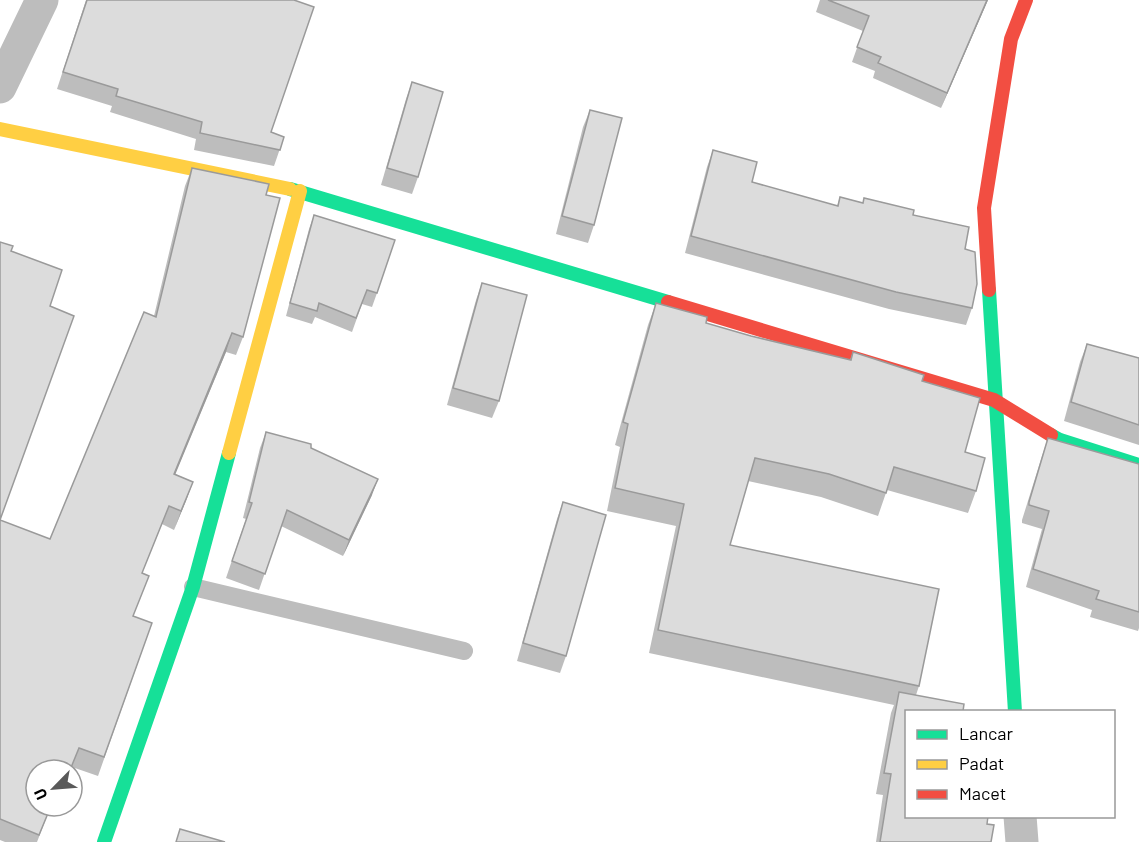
<svg xmlns="http://www.w3.org/2000/svg" width="1139" height="842" font-family="Barlow,sans-serif">
<style>
.lines{fill:none;stroke-linecap:round;stroke-linejoin:round}
.lane{stroke:#bdbdbd;stroke-width:18}
.street{stroke:#bdbdbd;stroke-width:33}
.fast{stroke:#16e098;stroke-width:14}
.slow{stroke:#ffcf43;stroke-width:14}
.jam{stroke:#f24e42;stroke-width:14}
.wall{fill:#bdbdbd}
.shaded-wall{fill:#9a9a9a}
.building{fill:#dcdcdc;stroke:#9a9a9a;stroke-width:1.5}
</style>
<rect width="100%" height="100%" fill="#fff"/>
<g class="lines">
<polyline class="lane" points="193,587 464,651"/>
<g class="street">
<polyline points="0,87 42,0"/>
<polyline points="1020,816 1022,842"/>
</g>
<g class="fast">
<polyline points="290,189 668,302"/>
<polyline points="989,290 1015,712"/>
<polyline points="1051,435 1060,440 1139,465"/>
<polyline points="104,842 193,587 229,453"/>
</g>
<g class="slow">
<polyline points="0,129 290,189"/>
<polyline points="229,453 300,191"/>
</g>
<g class="jam">
<polyline points="989,290 984,208 1011,39 1026,0"/>
<polyline points="668,302 994,400 1051,435"/>
</g>
</g>
<g class="wall">
<polygon points="86,0 294,0 271,132 284,137 274,166 194,150 196,139 110,112 112,106 57,89"/>
<polygon points="820,0 988,0 941,108 873,78 875,71 852,62 863,31 816,12"/>
<polygon points="412,82 418,177 412,194 381,185 406,99"/>
<polygon points="590,110 594,225 588,243 556,234 583,127"/>
<polygon points="713,150 752,182 837,206 840,197 913,215 965,249 972,308 966,325 889,309 685,253 707,167"/>
<polygon points="192,168 266,195 243,337 236,355 226,352 175,474 193,482 174,530 162,524 142,573 142,594 133,616 152,623 98,776 72,767 36,770 36,806 51,806 37,842 5,842 0,840 0,242 11,252 50,306 0,520 50,539 154,316 185,186"/>
<polygon points="314,215 377,293 372,307 362,304 352,332 315,317 312,324 286,316 309,229"/>
<polygon points="482,283 499,401 492,418 447,405 476,300"/>
<polygon points="656,303 706,323 751,336 850,360 853,352 922,381 965,452 976,491 968,513 887,490 878,516 821,497 748,481 730,545 919,686 916,695 906,711 987,824 991,842 876,842 883,795 876,794 891,713 894,705 649,653 676,526 607,511 620,447 615,445 648,325"/>
<polygon points="1087,344 1139,358 1139,445 1064,421 1080,362"/>
<polygon points="266,432 311,448 372,495 343,556 281,526 259,590 226,578 246,519 243,518 260,448"/>
<polygon points="1048,438 1139,464 1139,628 1138,631 1090,617 1092,610 1026,587 1042,529 1022,523 1022,520 1042,456"/>
<polygon points="563,502 566,656 560,673 517,661 557,519"/>
</g>
<g class="shaded-wall">
<polygon points="987,0 988,0 941,108 947,93"/>
<polygon points="232,333 226,352 168,492 174,474"/>
<polygon points="378,479 372,495 343,556 349,540"/>
<polygon points="193,482 186,501 174,530 181,511"/>
</g>
<g class="building">
<polygon points="87,0 294,0 314,7 271,132 284,137 280,150 200,133 202,122 116,96 118,89 63,72"/>
<polygon points="828,0 987,0 947,93 878,63 881,57 857,47 869,16"/>
<polygon points="412,82 443,92 418,177 387,168"/>
<polygon points="590,110 622,118 594,225 562,216"/>
<polygon points="713,150 757,162 752,182 838,206 840,197 863,203 864,198 914,210 913,215 969,227 965,249 975,252 977,284 972,308 896,292 691,236"/>
<polygon points="192,168 269,184 266,195 280,198 243,337 232,333 174,474 193,482 181,511 169,506 142,573 149,576 133,616 152,623 104,757 79,748 70,770 36,770 36,806 51,806 39,835 0,819 0,242 13,246 11,251 62,270 50,306 74,316 0,520 50,539 144,312 156,317"/>
<polygon points="314,215 395,240 377,293 367,290 356,318 319,303 317,311 290,303"/>
<polygon points="482,283 527,295 499,401 453,388"/>
<polygon points="656,303 707,317 706,323 751,336 851,360 853,352 924,375 922,381 980,398 965,452 985,458 976,491 894,467 886,493 829,474 755,458 730,545 939,589 919,686 658,630 684,504 615,488 628,424 623,422"/>
<polygon points="1087,344 1139,358 1139,425 1071,402"/>
<polygon points="266,432 311,444 311,448 378,479 349,540 287,510 265,574 232,561 252,503 249,502"/>
<polygon points="1048,438 1139,464 1139,612 1096,599 1099,591 1033,569 1049,511 1029,505 1029,502"/>
<polygon points="563,502 606,515 566,656 523,643"/>
<polygon points="899,692 964,704 963,711 906,711 906,816 988,816 987,824 994,825 991,842 880,842 891,774 884,773"/>
<polygon points="180,829 225,842 176,842"/>
</g>
<rect x="905" y="710" width="210" height="108" fill="#ffffff" stroke="#999999" stroke-width="1.5"/>
<rect x="917" y="730" width="30" height="9" fill="#16e098" stroke="#999999" stroke-width="1.5"/>
<text x="959" y="740" font-size="18" fill="#000000">Lancar</text>
<rect x="917" y="760" width="30" height="9" fill="#ffcf43" stroke="#999999" stroke-width="1.5"/>
<text x="959" y="770" font-size="18" fill="#000000">Padat</text>
<rect x="917" y="790" width="30" height="9" fill="#f24e42" stroke="#999999" stroke-width="1.5"/>
<text x="959" y="800" font-size="18" fill="#000000">Macet</text>
<g transform="translate(54 788) rotate(245)"><circle r="28" fill="#ffffff" stroke="#999999" stroke-width="1.5"/>
<path d="M0-4.5L10 22L0 15L-10 22Z" fill="#595959"/>
<text y="-9" font-size="16" font-weight="bold" text-anchor="middle" fill="#000000">U</text>
</g>
</svg>
